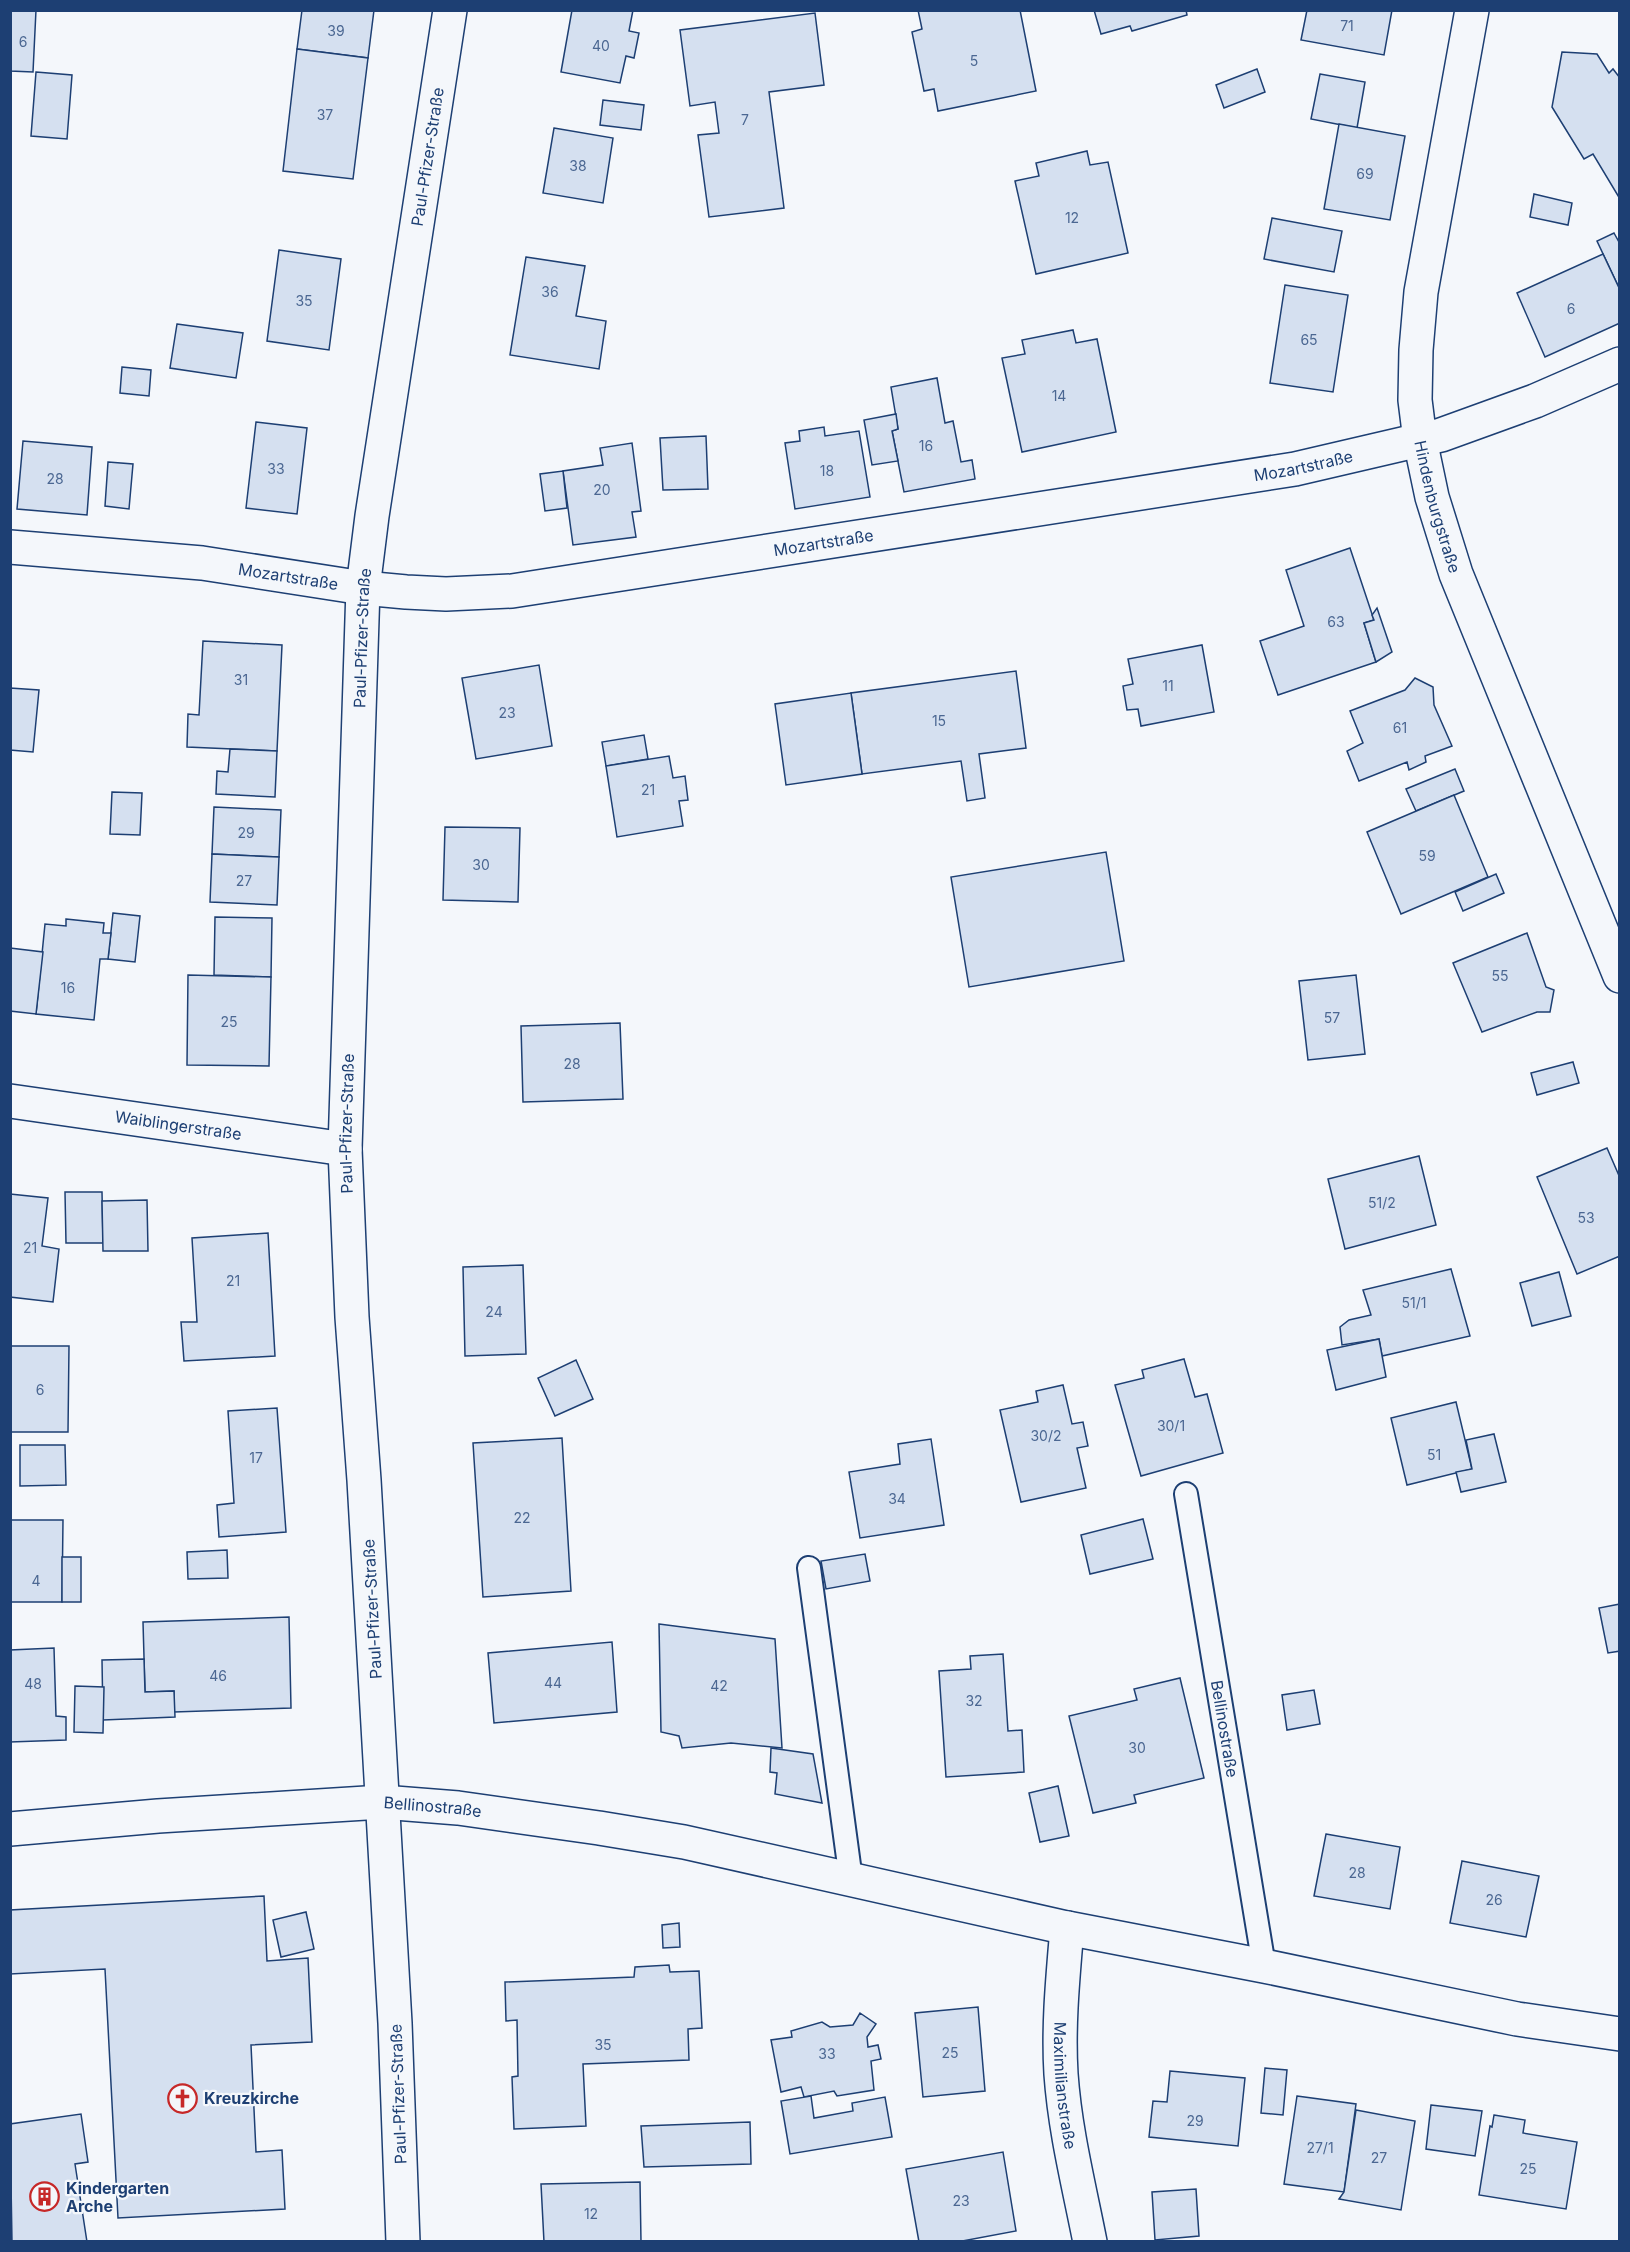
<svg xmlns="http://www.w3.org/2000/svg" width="1630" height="2252" font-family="Inter,sans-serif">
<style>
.building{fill:#d5e0f0;stroke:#1d3f73;stroke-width:1.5}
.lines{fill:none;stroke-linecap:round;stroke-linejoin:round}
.lane-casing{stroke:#1d3f73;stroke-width:26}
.street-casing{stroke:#1d3f73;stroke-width:36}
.lane{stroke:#f4f7fb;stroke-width:22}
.street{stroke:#f4f7fb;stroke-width:33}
.labels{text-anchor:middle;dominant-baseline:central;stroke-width:4.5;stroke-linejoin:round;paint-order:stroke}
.number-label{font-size:14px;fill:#4b6792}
.street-label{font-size:16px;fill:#1d3f73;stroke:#f4f7fb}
.poi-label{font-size:16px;font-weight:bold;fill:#1d3f73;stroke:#f4f7fb;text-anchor:start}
</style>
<rect width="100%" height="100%" fill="#f4f7fb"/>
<g class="building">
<polygon points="10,10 36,10 33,72 10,71"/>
<polygon points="302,10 374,10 368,58 297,49"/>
<polygon points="572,10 633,10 629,31 639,33 634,58 626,56 620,83 561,72"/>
<polygon points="918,10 1020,10 1036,91 938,111 934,89 924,91 912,32 922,29"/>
<polygon points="1094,10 1186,10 1187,15 1132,31 1130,26 1101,34"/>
<polygon points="1307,10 1392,10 1384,55 1301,40"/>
<polygon points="815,13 824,85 769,92 784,208 709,217 698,135 719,133 715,102 690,106 680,30"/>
<polygon points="297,49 368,58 353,179 283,171"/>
<polygon points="1562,52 1597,54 1609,73 1613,69 1620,78 1620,199 1593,154 1584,159 1552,107"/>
<polygon points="1257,69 1265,92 1224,108 1216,85"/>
<polygon points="36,72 72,75 67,139 31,136"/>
<polygon points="1320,74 1365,82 1357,128 1311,119"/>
<polygon points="603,100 644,105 641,130 600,125"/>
<polygon points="1339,124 1405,136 1390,220 1324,209"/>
<polygon points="554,128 613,138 603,203 543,193"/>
<polygon points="1087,151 1090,165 1108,162 1128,253 1036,274 1015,181 1039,176 1036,163"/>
<polygon points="1534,194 1572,203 1568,225 1530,217"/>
<polygon points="1272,218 1342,231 1334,272 1264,259"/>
<polygon points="1614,233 1620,244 1620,290 1597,241"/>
<polygon points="279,250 341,259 329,350 267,341"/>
<polygon points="1603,254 1620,290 1620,323 1545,357 1517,293"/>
<polygon points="526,257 585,266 576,316 606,321 599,369 510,355"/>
<polygon points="1285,285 1348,295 1333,392 1270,383"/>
<polygon points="177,324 243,333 236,378 170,368"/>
<polygon points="1073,330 1076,343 1097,339 1116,432 1022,452 1002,358 1025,354 1022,340"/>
<polygon points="122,367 151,370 149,396 120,393"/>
<polygon points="937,378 945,423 953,421 961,462 972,460 975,479 904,492 892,431 898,429 891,387"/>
<polygon points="896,414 898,429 892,431 898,461 872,465 864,420"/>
<polygon points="256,422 307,428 297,514 246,508"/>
<polygon points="824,427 825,436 859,431 870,497 795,509 785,443 800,441 799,431"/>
<polygon points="706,436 708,489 663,490 660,438"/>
<polygon points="23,441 92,447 87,515 17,509"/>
<polygon points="632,443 641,511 632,512 636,537 573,545 563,471 603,465 600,448"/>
<polygon points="108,462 133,464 129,509 105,506"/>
<polygon points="563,471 567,508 545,511 540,474"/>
<polygon points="1350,548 1374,620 1364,623 1376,662 1278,695 1260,641 1304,626 1286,570"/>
<polygon points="1377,608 1392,652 1376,662 1364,623 1374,620 1372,615"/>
<polygon points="203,641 282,645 277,751 187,747 188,714 199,715"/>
<polygon points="1202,645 1214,712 1141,726 1138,709 1127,710 1123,686 1133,684 1128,659"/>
<polygon points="539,665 552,746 476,759 462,678"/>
<polygon points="1016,671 1026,748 979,754 985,798 967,801 961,761 862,774 851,693"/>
<polygon points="1415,678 1433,687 1434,705 1452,746 1425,756 1426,762 1409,770 1407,762 1359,781 1347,751 1363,743 1350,711 1405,690"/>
<polygon points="10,688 39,690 33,752 10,750"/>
<polygon points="851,693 862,774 786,785 775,704"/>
<polygon points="644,735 648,759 606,766 602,742"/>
<polygon points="230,749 277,751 275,797 216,794 217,771 228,772"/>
<polygon points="669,756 673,778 685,776 688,800 679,801 683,826 617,837 606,766"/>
<polygon points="1455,769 1464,791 1416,811 1406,789"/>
<polygon points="112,792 142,793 140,835 110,834"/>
<polygon points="1454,795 1488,877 1401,914 1367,832"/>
<polygon points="214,807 281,810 279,857 212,854"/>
<polygon points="445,827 520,828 518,902 443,900"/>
<polygon points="1106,852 1124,961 969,987 951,877"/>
<polygon points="212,854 279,857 277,905 210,902"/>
<polygon points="1496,874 1504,893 1463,911 1455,892"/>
<polygon points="113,913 140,916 135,962 108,959"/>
<polygon points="215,917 272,918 271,977 214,975"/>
<polygon points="66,919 104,923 103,933 111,933 108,959 100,959 94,1020 36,1014 45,924 66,926"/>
<polygon points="1527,933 1546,987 1554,990 1550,1012 1537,1012 1482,1032 1453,963"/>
<polygon points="10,948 43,952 36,1014 10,1011"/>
<polygon points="188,975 271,977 269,1066 187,1065"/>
<polygon points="1356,975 1365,1054 1308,1060 1299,981"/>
<polygon points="620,1023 623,1099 523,1102 521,1026"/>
<polygon points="1573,1062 1579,1083 1537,1095 1531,1073"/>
<polygon points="1607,1148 1620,1178 1620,1256 1577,1274 1537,1177"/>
<polygon points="1419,1156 1436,1225 1345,1249 1328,1179"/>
<polygon points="65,1192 102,1192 103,1243 66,1243"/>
<polygon points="10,1194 48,1198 42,1246 59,1249 53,1302 10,1297"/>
<polygon points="147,1200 148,1251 103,1251 102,1201"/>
<polygon points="268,1233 275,1356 184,1361 181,1322 197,1322 192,1238"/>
<polygon points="523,1265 526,1354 465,1356 463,1267"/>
<polygon points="1451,1269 1470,1336 1382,1356 1379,1339 1342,1345 1340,1327 1349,1320 1371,1315 1363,1290"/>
<polygon points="1559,1272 1571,1316 1532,1326 1520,1283"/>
<polygon points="1379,1339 1386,1377 1336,1390 1327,1350"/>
<polygon points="10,1346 69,1346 68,1432 10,1432"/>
<polygon points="1184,1359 1195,1397 1207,1394 1223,1453 1141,1476 1115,1385 1144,1378 1142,1370"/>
<polygon points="576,1360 593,1399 555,1416 538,1378"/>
<polygon points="1063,1385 1072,1424 1083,1422 1088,1446 1077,1448 1086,1488 1021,1502 1000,1410 1038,1402 1036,1391"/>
<polygon points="1456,1402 1472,1469 1407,1485 1391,1418"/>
<polygon points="277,1408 286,1532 219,1537 217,1505 234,1503 228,1411"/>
<polygon points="1494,1434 1506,1482 1461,1492 1456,1472 1472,1469 1466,1440"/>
<polygon points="562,1438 571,1591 483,1597 473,1443"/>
<polygon points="931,1439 944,1525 860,1538 849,1472 900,1464 898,1444"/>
<polygon points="20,1445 65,1445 66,1485 20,1486"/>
<polygon points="1143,1519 1153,1559 1090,1574 1081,1535"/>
<polygon points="10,1520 63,1520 62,1602 10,1602"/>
<polygon points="227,1550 228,1578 188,1579 187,1552"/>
<polygon points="865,1554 870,1581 826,1589 821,1561"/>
<rect x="62" y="1557" width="19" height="45"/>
<polygon points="1620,1604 1620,1651 1608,1653 1599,1608"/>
<polygon points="289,1617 291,1708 174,1712 174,1691 145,1692 143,1622"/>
<polygon points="659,1624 775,1639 782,1748 731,1743 682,1748 679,1736 661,1732"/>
<polygon points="612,1642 617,1712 494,1723 488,1653"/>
<polygon points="54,1648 56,1716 66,1717 66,1740 10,1742 10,1650"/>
<polygon points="1003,1654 1008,1731 1022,1730 1024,1772 946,1777 939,1671 971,1669 970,1656"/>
<polygon points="144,1659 145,1692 174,1691 175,1717 103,1720 102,1660"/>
<polygon points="1180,1678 1204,1778 1134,1795 1136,1803 1093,1813 1069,1716 1137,1700 1134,1689"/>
<polygon points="75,1686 104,1687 103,1733 74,1732"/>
<polygon points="1314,1690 1320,1724 1287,1730 1282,1695"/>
<polygon points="771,1748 813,1754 822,1803 775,1794 777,1773 770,1772"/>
<polygon points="1058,1786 1069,1836 1040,1842 1029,1793"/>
<polygon points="1326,1834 1400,1847 1390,1909 1314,1896"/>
<polygon points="1462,1861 1539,1876 1526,1937 1450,1923"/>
<polygon points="264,1896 267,1961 308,1958 312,2042 251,2045 256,2152 282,2150 285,2209 118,2218 105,1969 10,1974 10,1910"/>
<polygon points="306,1912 314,1949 281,1957 273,1920"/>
<polygon points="679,1923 680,1947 663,1948 662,1925"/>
<polygon points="669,1965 670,1972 699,1971 702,2028 688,2029 689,2060 583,2064 586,2126 514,2129 512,2077 518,2076 517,2020 506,2021 505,1982 634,1977 635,1967"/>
<polygon points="978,2007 985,2091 923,2097 915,2013"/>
<polygon points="860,2013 876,2024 867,2037 868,2047 878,2045 881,2059 871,2061 874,2090 837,2096 834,2091 804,2097 801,2087 781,2092 771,2040 792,2037 791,2031 822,2022 830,2027 853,2025"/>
<polygon points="1265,2068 1287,2070 1283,2115 1261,2113"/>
<polygon points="1170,2071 1245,2078 1238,2146 1149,2137 1153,2101 1167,2102"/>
<polygon points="811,2096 814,2118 853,2111 852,2103 885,2097 892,2137 790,2154 781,2101"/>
<polygon points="1297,2096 1356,2104 1344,2192 1284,2184"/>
<polygon points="1431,2105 1482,2111 1475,2156 1426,2149"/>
<polygon points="1356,2110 1415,2121 1401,2210 1339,2199 1344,2192"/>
<polygon points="81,2114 88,2162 75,2164 87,2242 12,2242 10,2124"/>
<polygon points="1494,2115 1525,2120 1523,2133 1577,2142 1566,2209 1479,2195 1490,2126 1492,2127"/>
<polygon points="750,2122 751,2164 644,2167 641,2126"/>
<polygon points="1003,2152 1016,2231 957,2242 919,2242 906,2169"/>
<polygon points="640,2182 641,2242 544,2242 541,2184"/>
<polygon points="1196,2189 1199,2236 1155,2240 1152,2192"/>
</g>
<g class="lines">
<defs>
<g id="lane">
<path id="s1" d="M 1186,1494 L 1264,1966"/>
<polyline points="809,1568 851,1880"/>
</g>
<g id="street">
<path id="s2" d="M 1472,10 L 1421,292 L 1416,350 L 1415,400 L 1420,440 L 1432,497 L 1456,574 L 1620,976"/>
<path id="s3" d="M 10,547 L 202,563 L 363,588 L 406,592 L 446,594 L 512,591 L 1295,469 L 1441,435 L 1535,401 L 1620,364"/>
<path id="s4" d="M 10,1101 L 345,1149"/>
<path id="s5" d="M 10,1829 L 158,1816 L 382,1802 L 458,1808 L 599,1828 L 684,1842 L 1067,1928 L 1264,1966 L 1517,2019 L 1620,2034"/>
<path id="s6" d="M 1067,1928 C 1063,1976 1058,2025 1061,2074 C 1065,2131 1079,2186 1090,2242"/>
<path id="s7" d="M 403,2242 L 395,2023 L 364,1480 L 352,1317 L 345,1149 L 363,588 L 372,516 L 450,10"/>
</g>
</defs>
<use href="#lane" class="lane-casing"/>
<use href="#street" class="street-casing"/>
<use href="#lane" class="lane"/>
<use href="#street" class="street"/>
</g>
<defs>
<symbol id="church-ring" viewBox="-11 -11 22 22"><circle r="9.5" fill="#f4f7fb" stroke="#c62828" stroke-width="1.5"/><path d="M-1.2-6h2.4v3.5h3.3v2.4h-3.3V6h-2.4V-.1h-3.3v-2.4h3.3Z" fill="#c62828"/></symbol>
<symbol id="building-ring" viewBox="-11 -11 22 22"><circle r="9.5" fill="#f4f7fb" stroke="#c62828" stroke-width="1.5"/><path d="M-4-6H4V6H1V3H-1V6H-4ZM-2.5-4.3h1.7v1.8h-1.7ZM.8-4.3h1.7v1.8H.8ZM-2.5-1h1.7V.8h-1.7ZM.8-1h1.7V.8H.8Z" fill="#c62828"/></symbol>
</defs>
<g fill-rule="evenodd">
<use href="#church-ring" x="166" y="2082" width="33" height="33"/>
<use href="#building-ring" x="28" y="2180" width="33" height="33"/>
</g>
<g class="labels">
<g class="number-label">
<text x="1347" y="25">71</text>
<text x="336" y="30">39</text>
<text x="23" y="41">6</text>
<text x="601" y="45">40</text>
<text x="974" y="60">5</text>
<text x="325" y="114">37</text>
<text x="745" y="119">7</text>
<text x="578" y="165">38</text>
<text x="1365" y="173">69</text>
<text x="1072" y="217">12</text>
<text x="550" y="291">36</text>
<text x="304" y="300">35</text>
<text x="1571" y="308">6</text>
<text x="1309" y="339">65</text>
<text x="1059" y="395">14</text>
<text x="926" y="445">16</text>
<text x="276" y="468">33</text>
<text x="827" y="470">18</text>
<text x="55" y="478">28</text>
<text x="602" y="489">20</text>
<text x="1336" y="621">63</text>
<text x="241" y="679">31</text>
<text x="1168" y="685">11</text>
<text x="507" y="712">23</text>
<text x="939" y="720">15</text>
<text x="1400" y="727">61</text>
<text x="648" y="789">21</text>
<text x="246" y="832">29</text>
<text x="1427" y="855">59</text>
<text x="481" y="864">30</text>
<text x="244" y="880">27</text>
<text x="1500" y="975">55</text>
<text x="68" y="987">16</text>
<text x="1332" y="1017">57</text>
<text x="229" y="1021">25</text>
<text x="572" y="1063">28</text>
<text x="1382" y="1202">51/2</text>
<text x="1586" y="1217">53</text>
<text x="30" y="1247">21</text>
<text x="233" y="1280">21</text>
<text x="1414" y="1302">51/1</text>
<text x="494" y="1311">24</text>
<text x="40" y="1389">6</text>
<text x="1171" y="1425">30/1</text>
<text x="1046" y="1435">30/2</text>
<text x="1434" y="1454">51</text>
<text x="256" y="1457">17</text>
<text x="897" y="1498">34</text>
<text x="522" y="1517">22</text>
<text x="36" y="1580">4</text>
<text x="218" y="1675">46</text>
<text x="553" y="1682">44</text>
<text x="33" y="1683">48</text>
<text x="719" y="1685">42</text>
<text x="974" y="1700">32</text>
<text x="1137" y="1747">30</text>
<text x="1357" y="1872">28</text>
<text x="1494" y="1899">26</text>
<text x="603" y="2044">35</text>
<text x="950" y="2052">25</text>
<text x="827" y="2053">33</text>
<text x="1195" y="2120">29</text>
<text x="1320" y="2147">27/1</text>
<text x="1379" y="2157">27</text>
<text x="1528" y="2168">25</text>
<text x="961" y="2200">23</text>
<text x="591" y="2213">12</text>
</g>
<g class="street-label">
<text stroke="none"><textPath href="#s7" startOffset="2092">Paul-Pfizer-Straße</textPath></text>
<text stroke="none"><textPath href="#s3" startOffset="1306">Mozartstraße</textPath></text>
<text stroke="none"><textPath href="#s2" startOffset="504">Hindenburgstraße</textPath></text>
<text stroke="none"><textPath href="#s3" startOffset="820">Mozartstraße</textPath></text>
<text stroke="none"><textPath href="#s3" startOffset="280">Mozartstraße</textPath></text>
<text stroke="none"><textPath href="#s7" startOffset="1606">Paul-Pfizer-Straße</textPath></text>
<text stroke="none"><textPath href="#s7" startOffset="1120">Paul-Pfizer-Straße</textPath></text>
<text stroke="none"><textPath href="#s4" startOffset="170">Waiblingerstraße</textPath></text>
<text transform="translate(372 1609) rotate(-93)">Paul-Pfizer-Straße</text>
<text stroke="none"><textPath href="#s1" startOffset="238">Bellinostraße</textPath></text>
<text stroke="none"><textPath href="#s5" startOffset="424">Bellinostraße</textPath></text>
<text stroke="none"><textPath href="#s6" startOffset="158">Maximilianstraße</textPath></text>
<text transform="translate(398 2094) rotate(-92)">Paul-Pfizer-Straße</text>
</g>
<g class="poi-label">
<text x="204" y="2098">Kreuzkirche</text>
<text x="66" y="2188">Kindergarten<tspan x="66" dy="18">Arche</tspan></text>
</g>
</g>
<rect width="1630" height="2252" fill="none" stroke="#1d3f73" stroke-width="24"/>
</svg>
